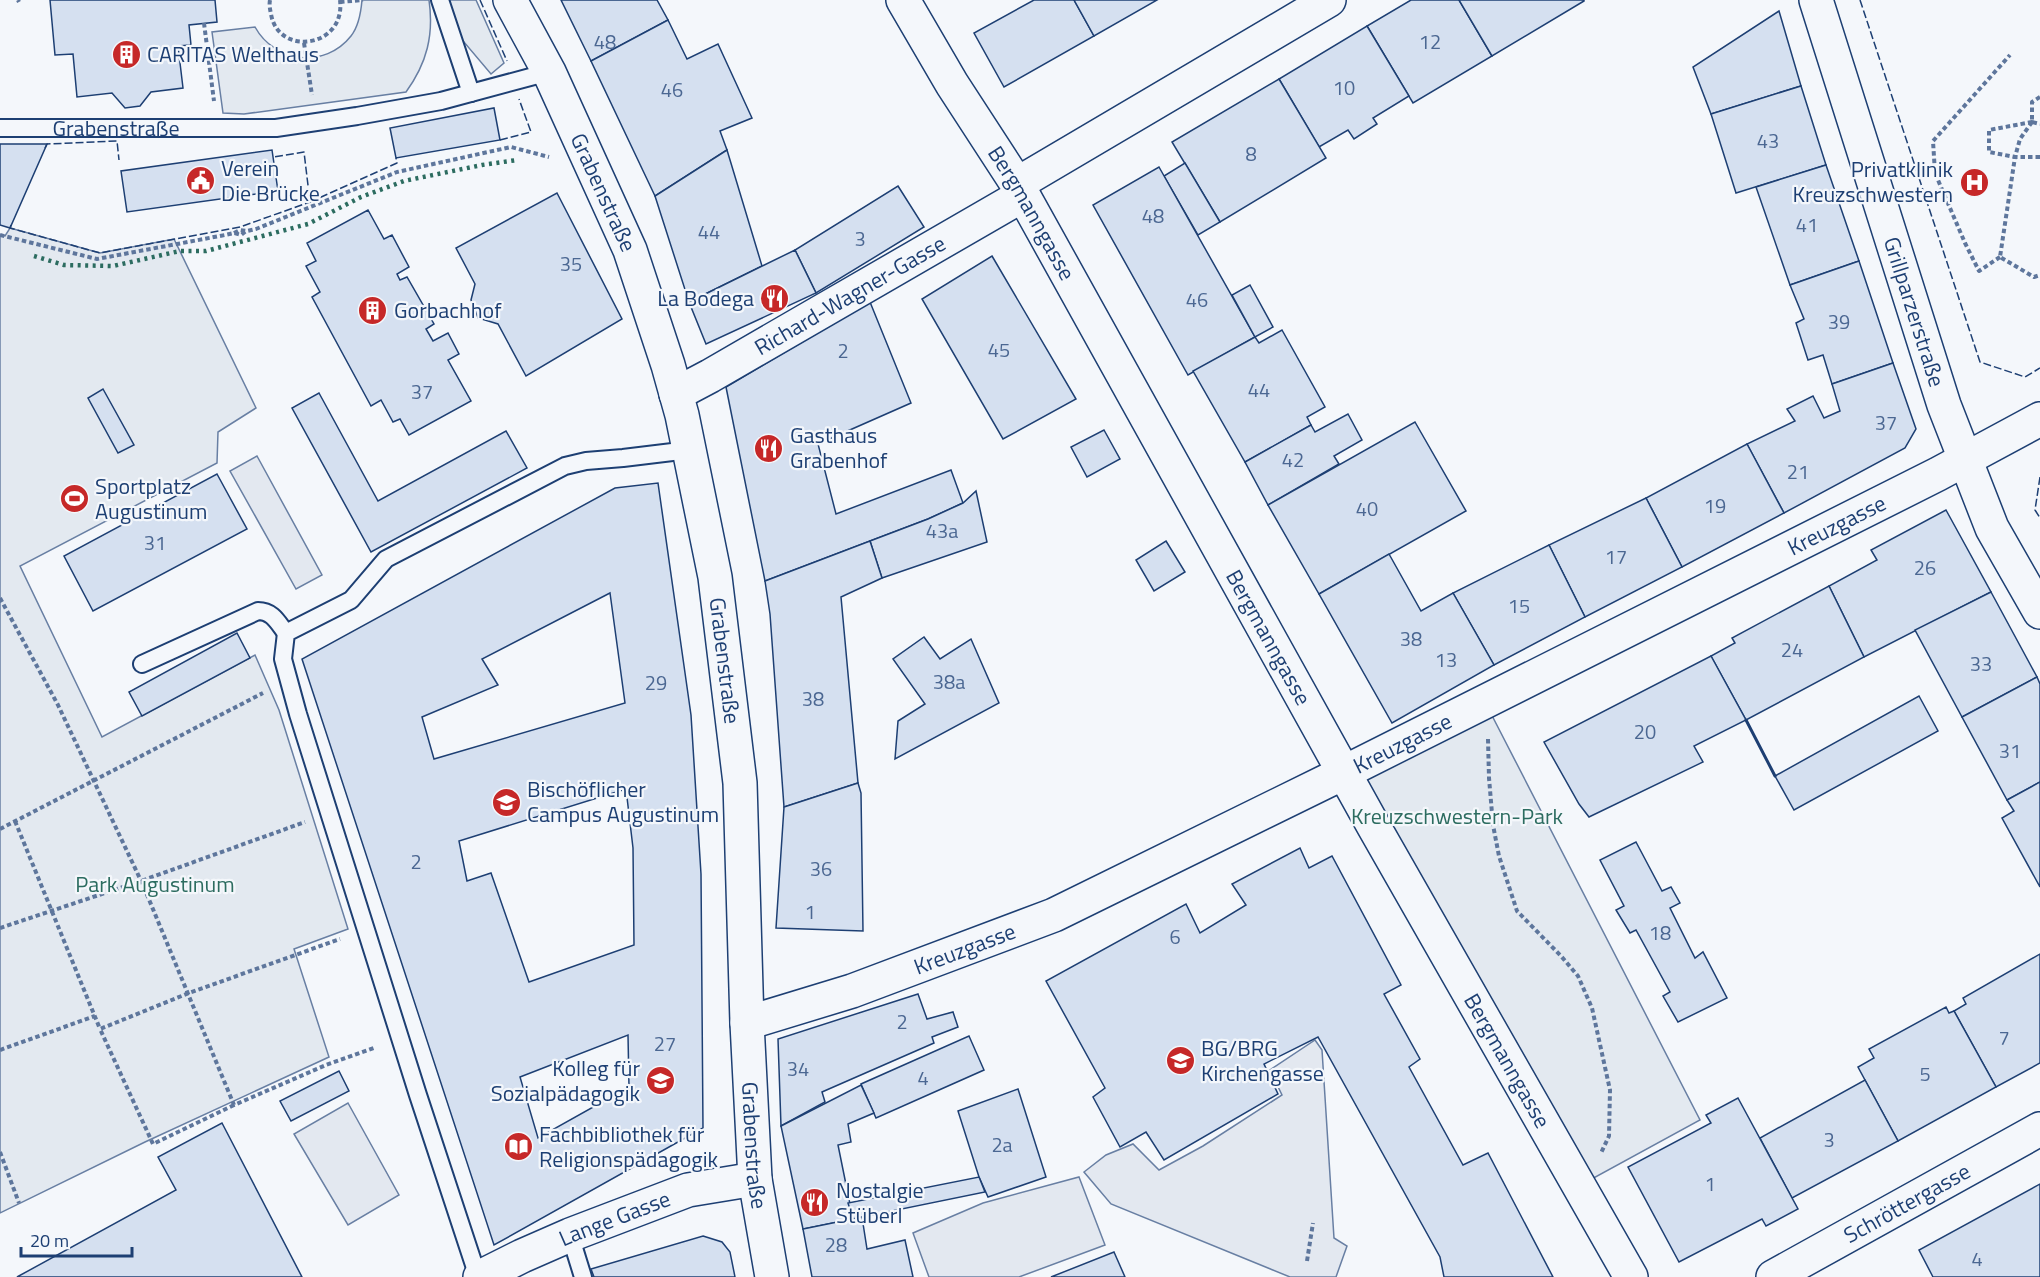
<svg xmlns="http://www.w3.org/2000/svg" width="2040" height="1277" font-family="'Titillium Web',sans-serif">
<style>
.green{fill:#e3e9f0;stroke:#687fa3;stroke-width:1.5}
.parking{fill:#e3e8f0;stroke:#687fa3;stroke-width:1.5}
.building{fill:#d5e0f0;stroke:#1d3f73;stroke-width:1.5;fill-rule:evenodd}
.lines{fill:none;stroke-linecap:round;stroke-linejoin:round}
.lane-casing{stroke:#1d3f73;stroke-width:20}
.street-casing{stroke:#1d3f73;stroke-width:36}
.primary-casing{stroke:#1d3f73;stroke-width:36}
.path{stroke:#5e769c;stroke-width:4;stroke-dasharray:4.5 3;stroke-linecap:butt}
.lane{stroke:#f4f7fb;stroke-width:16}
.street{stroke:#f4f7fb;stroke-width:33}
.primary{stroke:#f4f7fb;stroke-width:33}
.hedge{stroke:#2c6c60;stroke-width:4.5;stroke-dasharray:3 4.5;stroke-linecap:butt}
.fence{stroke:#1d3f73;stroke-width:1.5;stroke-dasharray:8 3;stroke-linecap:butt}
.wall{stroke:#1d3f73;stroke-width:3}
.labels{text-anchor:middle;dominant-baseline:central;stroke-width:4.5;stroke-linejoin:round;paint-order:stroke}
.number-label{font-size:20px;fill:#4b6792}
.poi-label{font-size:22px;fill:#1d3f73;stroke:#f4f7fb;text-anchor:start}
.street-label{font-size:22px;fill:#1d3f73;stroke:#f4f7fb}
.park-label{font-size:22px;fill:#2c6c60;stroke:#f4f7fb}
</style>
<rect width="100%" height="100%" fill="#f4f7fb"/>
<g class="green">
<path d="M 362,0 L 429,0 C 434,35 427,63 406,92 L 244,114 L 223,113 L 212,32 L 255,27 C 275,63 325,69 351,36 C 359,26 361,12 362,0 Z"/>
<polygon points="447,0 476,0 504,63 491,74 458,35"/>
<polygon points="10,228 100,253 174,239 256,408 218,432 217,463 20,566 102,737 255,655 279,710 348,929 294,949 329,1057 145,1142 0,1213 0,235 5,236"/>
<polygon points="1485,702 1700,1120 1579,1186 1344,773"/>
</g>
<g class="parking">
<polygon points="257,456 322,575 296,589 230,471"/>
<polygon points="1315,1040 1322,1050 1334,1238 1347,1246 1336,1277 1290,1277 1111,1204 1084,1172 1106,1155 1133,1144 1159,1170 1203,1146 1282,1095 1270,1070"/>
<polygon points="348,1103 399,1195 348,1225 294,1134"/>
<polygon points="1079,1177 1105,1245 1019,1277 929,1277 913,1233 983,1203"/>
</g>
<g class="building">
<polygon points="50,0 215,0 217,22 189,25 191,45 178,46 183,88 151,92 140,106 125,108 112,93 77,97 73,54 55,55"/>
<polygon points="561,0 657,0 668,20 591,61"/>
<polygon points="1034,0 1074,0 1094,36 1004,87 974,33"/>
<polygon points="1074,0 1157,0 1094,36"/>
<polygon points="1411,0 1459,0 1492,56 1413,103 1367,26"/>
<polygon points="1459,0 1584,0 1584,1 1492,56"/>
<polygon points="1779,11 1801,86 1711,114 1693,67"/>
<polygon points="668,20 687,59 718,44 752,118 720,131 727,150 655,196 591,61"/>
<polygon points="1367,26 1409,96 1373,118 1377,124 1354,139 1348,130 1319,147 1279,79"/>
<polygon points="1279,79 1326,158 1220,222 1172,142"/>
<polygon points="1801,86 1826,165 1736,193 1711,114"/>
<polygon points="494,108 500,140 396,158 390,128"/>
<polygon points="0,144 47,144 10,228 0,225"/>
<polygon points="272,150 278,191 127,212 121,171"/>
<polygon points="727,150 762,266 689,302 655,196"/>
<polygon points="1185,163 1220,222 1198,235 1164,176"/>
<polygon points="1826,165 1859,261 1790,285 1756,187"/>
<polygon points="1159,167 1255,337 1188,375 1093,205"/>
<polygon points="898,186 924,227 816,293 795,250"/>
<polygon points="557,193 622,319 526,376 498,324 478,318 471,300 475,284 456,248"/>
<polygon points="368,210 384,239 392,235 409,267 397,274 400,280 407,277 434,324 426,329 433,341 448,333 459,354 448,360 471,401 409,435 400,419 393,422 381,400 371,406 312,297 320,292 306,266 316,261 307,243"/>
<polygon points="795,250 816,293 706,344 689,302"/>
<polygon points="992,256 1076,399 1003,439 922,299"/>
<polygon points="1859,261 1893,363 1832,384 1823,355 1808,360 1796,323 1804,319 1790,285"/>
<polygon points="1250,285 1273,327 1255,337 1232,295"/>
<polygon points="870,302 911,403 818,444 836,514 951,470 963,503 928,519 765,581 726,387"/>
<polygon points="1282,330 1325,407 1307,417 1311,425 1245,462 1193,371 1255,337 1259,343"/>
<polygon points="1893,363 1916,429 1905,448 1784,513 1747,444 1795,421 1787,409 1813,396 1824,418 1840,411 1832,384"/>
<polygon points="103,389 134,445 118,453 88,398"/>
<polygon points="319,393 378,501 506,431 527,468 371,552 292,408"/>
<polygon points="1348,414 1362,440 1334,456 1339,464 1268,505 1245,462 1311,425 1315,432"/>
<polygon points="1415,422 1466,511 1319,594 1268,505"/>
<polygon points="1104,430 1120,459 1087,477 1071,447"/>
<polygon points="1747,444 1784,513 1682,567 1646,498"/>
<polygon points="217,474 247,529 93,611 64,556"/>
<path d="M 658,483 L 691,715 L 701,874 L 703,1128 L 494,1245 L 302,659 L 615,488 ZM 610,593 L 625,703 L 434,759 L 422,717 L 498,685 L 482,659 ZM 626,789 L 633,848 L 634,945 L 529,982 L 491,873 L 467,881 L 459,841 ZM 628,1035 L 629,1087 L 538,1138 L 520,1077 Z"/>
<polygon points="976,491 987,542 882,578 870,541 928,519 963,503"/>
<polygon points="1646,498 1682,567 1585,617 1549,545"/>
<polygon points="1946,510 1991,592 1864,657 1829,586 1877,560 1871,550"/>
<polygon points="870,541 882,578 841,597 858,783 784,807 770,614 765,581"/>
<polygon points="1166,541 1185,572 1154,591 1136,560"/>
<polygon points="1549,545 1585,617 1494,665 1453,593"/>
<polygon points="1389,554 1421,611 1453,593 1494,665 1392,723 1319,594"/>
<polygon points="1829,586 1864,657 1746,720 1711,656 1735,643 1732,638"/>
<polygon points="1991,592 2037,677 1962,717 1915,630"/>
<polygon points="237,633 250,658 142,716 129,692"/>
<polygon points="924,637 940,659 971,639 999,703 895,759 898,721 925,704 893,659"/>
<polygon points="1711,656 1746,720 1694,746 1703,762 1589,817 1579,804 1544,742"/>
<polygon points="2037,677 2040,684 2040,782 2007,800 1962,717"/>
<polygon points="1919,696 1938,731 1794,810 1775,776"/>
<polygon points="2040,782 2040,887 2002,818 2014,811 2007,800"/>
<polygon points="858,783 861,793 863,931 776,928 784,807"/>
<polygon points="1636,842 1662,891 1671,887 1680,903 1670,908 1695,958 1703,952 1727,998 1678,1022 1663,996 1670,992 1636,930 1630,933 1616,910 1624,906 1600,860"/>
<polygon points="1300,848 1309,868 1332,856 1401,985 1384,994 1420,1059 1409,1067 1463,1165 1488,1153 1553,1277 1444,1277 1440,1257 1318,1037 1264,1064 1278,1094 1164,1160 1146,1132 1120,1147 1093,1097 1105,1088 1046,981 1186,904 1200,933 1246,905 1232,884"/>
<polygon points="2040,954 2040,1063 1996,1087 1954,1011 1966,1004 1963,998"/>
<polygon points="918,994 927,1019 953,1012 958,1027 932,1037 934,1043 822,1092 825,1102 781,1126 778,1039"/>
<polygon points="1946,1007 1949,1013 1954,1011 1996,1087 1898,1141 1858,1067 1874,1058 1869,1049"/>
<polygon points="969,1036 984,1070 876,1118 861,1084"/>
<polygon points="339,1071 349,1091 291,1121 280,1101"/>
<polygon points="1865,1080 1898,1141 1792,1198 1760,1138"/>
<polygon points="861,1085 874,1113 848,1124 851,1142 838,1145 853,1219 803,1229 781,1126"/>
<polygon points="1018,1089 1046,1177 988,1197 979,1177 958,1111"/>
<polygon points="1738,1098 1798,1209 1766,1226 1762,1219 1679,1262 1628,1167 1711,1123 1706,1115"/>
<polygon points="222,1123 302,1277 17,1277 176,1190 158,1157"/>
<polygon points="979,1177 985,1192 853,1219 848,1203"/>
<polygon points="2040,1184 2040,1277 1933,1277 1919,1250"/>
<polygon points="862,1217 867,1249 905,1240 913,1277 812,1277 803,1229"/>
<polygon points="703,1236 722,1242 730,1252 735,1277 594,1277 591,1269"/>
<polygon points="1114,1252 1125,1277 1051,1277"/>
</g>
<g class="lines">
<defs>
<g id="lane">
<polyline points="440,0 471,93"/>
<path id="s1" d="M 0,128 L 276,128 L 357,116 L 441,101 L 549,72"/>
<path d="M 142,664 L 258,611 C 273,611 278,623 286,633"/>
<polyline points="570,1235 583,1277"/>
<polyline points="478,1277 418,1095 298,714 283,659 286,633 351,600 386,559 565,466 586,461 623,458 689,450"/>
</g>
<g id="street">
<path id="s2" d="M 1816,0 L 1944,405 L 1992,528 L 2040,612"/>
<polyline points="1017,184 1329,0"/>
<path id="s3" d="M 676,394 L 710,376 L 1023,195"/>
<path id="s4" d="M 747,1023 L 852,991 L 1054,915 L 1329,780 L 1938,474 L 2040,419"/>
<path id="s5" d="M 480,1277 L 522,1256 L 570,1235 L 688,1190 L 755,1179"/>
<path id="s6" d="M 1773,1277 L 2040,1129"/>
</g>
<g id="primary">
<path id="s7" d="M 510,0 L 549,72 L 630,250 L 668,365 L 682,415 L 715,577 L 740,783 L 747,1023 L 755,1179 L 772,1277"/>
<path id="s8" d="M 903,0 L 952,84 L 1017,184 L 1373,825 L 1631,1277"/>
</g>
</defs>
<use href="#lane" class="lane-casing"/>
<use href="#street" class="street-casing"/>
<use href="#primary" class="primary-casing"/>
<g class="path">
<polyline points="18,0 19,2"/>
<path d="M 270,0 C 269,5 270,9 271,14 C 278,57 346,48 340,0"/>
<polyline points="340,2 363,0"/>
<polyline points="204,23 214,101"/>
<polyline points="304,43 312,95"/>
<polyline points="2040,97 2032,102 2032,122 2040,124"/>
<polygon points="2032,122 2020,139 2015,157 1989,152 1989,130"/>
<polyline points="2040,157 2015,157 2000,257 2034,277 2040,275"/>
<polyline points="234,233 240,230 247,231 256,229 397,172 511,147 549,157"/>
<polyline points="0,235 97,259 225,235 234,233 241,235 246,231"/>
<polyline points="2000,257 1979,271 1965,243 1935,173 1933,141 2010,55"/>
<polyline points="0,598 58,705 143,885 234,1105 326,1065 374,1048"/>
<polyline points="1488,739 1489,778 1493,825 1499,856 1517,911 1561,956 1578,976 1592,1008 1610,1090 1609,1136 1601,1153"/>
<polyline points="15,821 100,1029"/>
<polyline points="0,829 263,693"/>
<polyline points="0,928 141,881 305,822"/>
<polyline points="0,1050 95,1016"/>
<polyline points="234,1105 153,1144 100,1029 189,993 340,939"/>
<polyline points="0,1152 19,1203"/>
<polyline points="1307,1261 1313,1223"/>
</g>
<use href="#lane" class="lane"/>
<use href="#street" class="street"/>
<use href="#primary" class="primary"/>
<polyline class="hedge" points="34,256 64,265 113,266 180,251 206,251 308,224 361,197 404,181 482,165 517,160"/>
<g class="fence">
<polyline points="480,0 507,61"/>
<polyline points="1860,0 1980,362 2025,377 2040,368"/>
<polyline points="500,140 531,132 519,99"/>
<polyline points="45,148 47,144 117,141 119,160"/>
<polyline points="310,202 397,163 396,158"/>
<polyline points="11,225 10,228 100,253 240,227 310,202 304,152 273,157"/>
<polyline points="2040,477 2035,510 2040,518"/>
</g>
<polyline class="wall" points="1746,720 1775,776"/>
</g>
<defs>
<symbol id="building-disc" viewBox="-11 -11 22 22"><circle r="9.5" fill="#c62828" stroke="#f4f7fb"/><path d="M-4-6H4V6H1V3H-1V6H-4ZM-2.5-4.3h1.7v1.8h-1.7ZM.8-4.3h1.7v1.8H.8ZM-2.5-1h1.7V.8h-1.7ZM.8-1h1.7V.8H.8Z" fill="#fff"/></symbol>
<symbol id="civic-disc" viewBox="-11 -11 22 22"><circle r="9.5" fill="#c62828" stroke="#f4f7fb"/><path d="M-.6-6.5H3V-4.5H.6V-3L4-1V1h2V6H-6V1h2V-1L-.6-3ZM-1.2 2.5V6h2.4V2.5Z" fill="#fff"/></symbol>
<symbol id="hospital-disc" viewBox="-11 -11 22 22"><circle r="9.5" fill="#c62828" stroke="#f4f7fb"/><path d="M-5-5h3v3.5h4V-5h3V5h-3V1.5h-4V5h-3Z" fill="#fff"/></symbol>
<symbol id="restaurant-disc" viewBox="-11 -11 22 22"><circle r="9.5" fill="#c62828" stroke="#f4f7fb"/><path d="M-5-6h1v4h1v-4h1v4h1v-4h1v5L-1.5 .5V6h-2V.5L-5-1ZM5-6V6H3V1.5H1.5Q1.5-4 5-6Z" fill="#fff"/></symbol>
<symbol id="stadium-disc" viewBox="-11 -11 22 22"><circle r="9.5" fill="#c62828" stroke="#f4f7fb"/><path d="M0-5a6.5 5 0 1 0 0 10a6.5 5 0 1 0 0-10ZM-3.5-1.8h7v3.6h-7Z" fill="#fff"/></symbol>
<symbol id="school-disc" viewBox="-11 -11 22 22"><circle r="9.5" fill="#c62828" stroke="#f4f7fb"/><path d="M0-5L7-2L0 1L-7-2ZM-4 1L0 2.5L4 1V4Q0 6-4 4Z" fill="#fff"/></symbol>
<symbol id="library-disc" viewBox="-11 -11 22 22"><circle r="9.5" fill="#c62828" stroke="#f4f7fb"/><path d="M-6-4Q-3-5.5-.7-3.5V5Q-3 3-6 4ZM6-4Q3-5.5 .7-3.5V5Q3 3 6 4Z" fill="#fff"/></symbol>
</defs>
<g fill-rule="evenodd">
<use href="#building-disc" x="110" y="38" width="33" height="33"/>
<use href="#civic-disc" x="184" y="164" width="33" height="33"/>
<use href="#hospital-disc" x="1958" y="166" width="33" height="33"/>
<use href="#restaurant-disc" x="758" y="282" width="33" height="33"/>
<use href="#building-disc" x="356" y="294" width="33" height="33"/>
<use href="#restaurant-disc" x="752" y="432" width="33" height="33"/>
<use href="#stadium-disc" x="58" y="482" width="33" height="33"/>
<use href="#school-disc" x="490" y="786" width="33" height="33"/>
<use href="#school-disc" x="1164" y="1044" width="33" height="33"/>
<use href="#school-disc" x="644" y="1064" width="33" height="33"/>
<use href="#library-disc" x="502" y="1130" width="33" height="33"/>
<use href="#restaurant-disc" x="798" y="1186" width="33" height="33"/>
</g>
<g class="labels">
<g class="number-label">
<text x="605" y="41">48</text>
<text x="1430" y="41">12</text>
<text x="1344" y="87">10</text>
<text x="672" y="89">46</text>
<text x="1768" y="140">43</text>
<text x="1251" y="153">8</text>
<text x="1153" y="215">48</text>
<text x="1807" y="224">41</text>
<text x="709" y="231">44</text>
<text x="860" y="238">3</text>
<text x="571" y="263">35</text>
<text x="1197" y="299">46</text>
<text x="1839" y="321">39</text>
<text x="999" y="349">45</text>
<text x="843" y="350">2</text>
<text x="1259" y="389">44</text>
<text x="422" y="391">37</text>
<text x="1886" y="422">37</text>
<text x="1293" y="459">42</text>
<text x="1798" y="471">21</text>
<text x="1715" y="505">19</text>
<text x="1367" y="508">40</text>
<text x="942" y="530">43a</text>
<text x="155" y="542">31</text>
<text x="1616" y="556">17</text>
<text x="1925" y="567">26</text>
<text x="1519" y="605">15</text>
<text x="1411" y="638">38</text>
<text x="1792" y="649">24</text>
<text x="1446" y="659">13</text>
<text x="1981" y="663">33</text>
<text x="949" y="681">38a</text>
<text x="656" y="682">29</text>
<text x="813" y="698">38</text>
<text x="1645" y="731">20</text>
<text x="2010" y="750">31</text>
<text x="416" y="861">2</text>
<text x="821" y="868">36</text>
<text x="810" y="911">1</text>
<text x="1660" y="932">18</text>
<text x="1175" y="936">6</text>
<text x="902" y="1021">2</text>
<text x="2004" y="1037">7</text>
<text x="665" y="1043">27</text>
<text x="798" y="1068">34</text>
<text x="1925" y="1073">5</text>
<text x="923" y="1077">4</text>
<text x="1829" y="1139">3</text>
<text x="1002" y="1144">2a</text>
<text x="1710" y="1183">1</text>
<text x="836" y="1244">28</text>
<text x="1977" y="1258">4</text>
</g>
<g class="poi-label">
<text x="147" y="54">CARITAS Welthaus</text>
<text x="221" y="168">Verein<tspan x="221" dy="25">Die Brücke</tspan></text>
<text x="1953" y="169" text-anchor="end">Privatklinik<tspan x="1953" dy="25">Kreuzschwestern</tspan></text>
<text x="754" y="298" text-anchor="end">La Bodega</text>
<text x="394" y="310">Gorbachhof</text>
<text x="790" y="435">Gasthaus<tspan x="790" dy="25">Grabenhof</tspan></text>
<text x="95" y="486">Sportplatz<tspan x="95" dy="25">Augustinum</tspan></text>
<text x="527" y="789">Bischöflicher<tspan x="527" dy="25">Campus Augustinum</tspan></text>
<text x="1201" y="1048">BG/BRG<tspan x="1201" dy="25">Kirchengasse</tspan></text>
<text x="640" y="1068" text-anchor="end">Kolleg für<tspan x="640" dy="25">Sozialpädagogik</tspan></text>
<text x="539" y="1134">Fachbibliothek für<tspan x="539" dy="25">Religionspädagogik</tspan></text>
<text x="836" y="1190">Nostalgie<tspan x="836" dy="25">Stüberl</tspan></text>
</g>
<g class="street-label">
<text stroke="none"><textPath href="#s1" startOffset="116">Grabenstraße</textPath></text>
<text stroke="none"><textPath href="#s7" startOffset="214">Grabenstraße</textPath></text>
<text stroke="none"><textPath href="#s8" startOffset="249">Bergmanngasse</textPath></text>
<text stroke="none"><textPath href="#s3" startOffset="200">Richard-Wagner-Gasse</textPath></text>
<text stroke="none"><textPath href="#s2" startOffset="327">Grillparzerstraße</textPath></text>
<text stroke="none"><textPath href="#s4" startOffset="1200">Kreuzgasse</textPath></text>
<text stroke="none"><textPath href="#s8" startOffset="735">Bergmanngasse</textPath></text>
<text stroke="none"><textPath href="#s7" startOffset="700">Grabenstraße</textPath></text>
<text stroke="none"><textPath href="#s4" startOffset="714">Kreuzgasse</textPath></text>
<text stroke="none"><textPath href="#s4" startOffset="230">Kreuzgasse</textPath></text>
<text stroke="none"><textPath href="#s8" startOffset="1221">Bergmanngasse</textPath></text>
<text stroke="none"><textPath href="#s7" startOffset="1186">Grabenstraße</textPath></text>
<text stroke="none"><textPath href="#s6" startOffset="153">Schröttergasse</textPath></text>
<text stroke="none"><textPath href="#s5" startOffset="147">Lange Gasse</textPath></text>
</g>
<g class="park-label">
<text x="1457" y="816">Kreuzschwestern-Park</text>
<text x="155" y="884">Park Augustinum</text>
</g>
</g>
<path d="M21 1247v9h111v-9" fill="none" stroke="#1d3f73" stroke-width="3"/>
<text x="30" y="1247" font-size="18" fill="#1d3f73" stroke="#f4f7fb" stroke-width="4.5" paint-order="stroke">20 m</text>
</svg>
